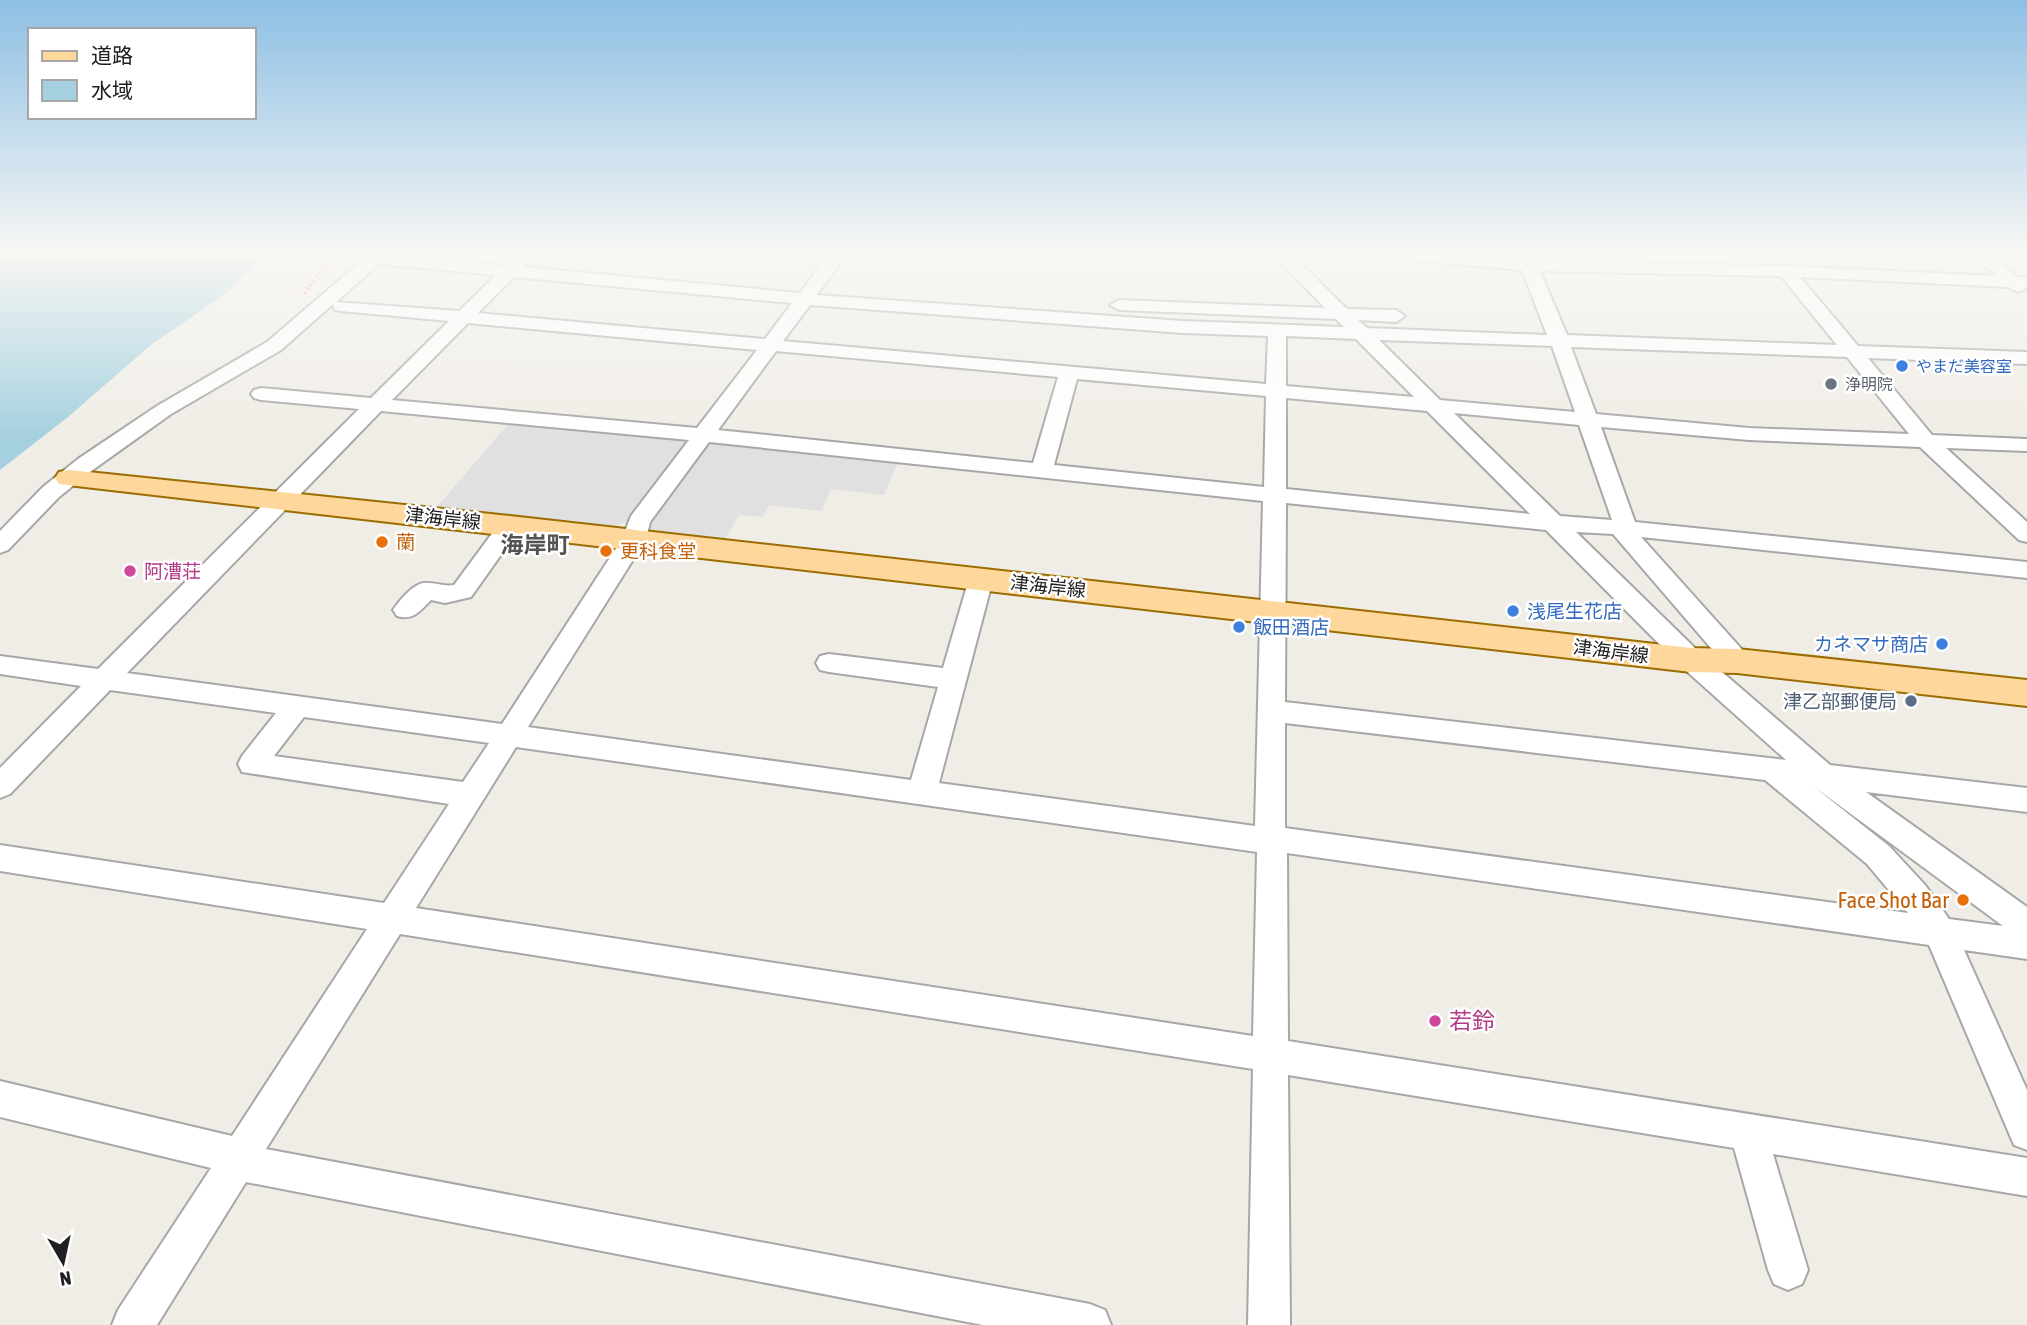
<svg xmlns="http://www.w3.org/2000/svg" width="2027" height="1325" font-family="'Asap Condensed','Noto Sans JP',sans-serif">
<style>
.parking{fill:#e0e0e0}
.water{fill:#a5d0df}
.lines{fill:none;stroke-linecap:round;stroke-linejoin:round}
.minor-casing{stroke:#a7a7a7;stroke-width:4}
.major-casing{stroke:#9b6d00;stroke-width:4}
.path{stroke:#fd7e6a;stroke-width:3.5;stroke-dasharray:2.5 2.5;stroke-linecap:butt}
.minor{fill:#fff;fill-rule:evenodd}
.major{fill:#fed79d;fill-rule:evenodd}
.shop-dot{fill:#3f7fe0;stroke:#fff;stroke-width:2.5}
.worship-dot{fill:#6b7280;stroke:#fff;stroke-width:2.5}
.food-dot{fill:#e8710a;stroke:#fff;stroke-width:2.5}
.hotel-dot{fill:#d1479c;stroke:#fff;stroke-width:2.5}
.service-dot{fill:#5c6f8a;stroke:#fff;stroke-width:2.5}
.labels{text-anchor:middle;dominant-baseline:central;stroke-width:5;stroke-linejoin:round;paint-order:stroke}
.far-shop-label{font-size:16px;fill:#366cbe;stroke:#fff;text-anchor:start}
.far-worship-label{font-size:16px;fill:#5b616d;stroke:#fff;text-anchor:start}
.street-label{font-size:19px;fill:#202020;stroke:#fff}
.food-label{font-size:19px;fill:#c56008;stroke:#fff;text-anchor:start}
.hotel-label{font-size:19px;fill:#b23c85;stroke:#fff;text-anchor:start}
.shop-label{font-size:19px;fill:#366cbe;stroke:#fff;text-anchor:start}
.service-label{font-size:19px;fill:#4e5e75;stroke:#fff;text-anchor:end}
.quarter-label{font-size:23px;font-weight:bold;fill:#535353;stroke:#fff}
.near-food-label{font-size:23px;fill:#c56008;stroke:#fff;text-anchor:end}
.near-hotel-label{font-size:23px;fill:#b23c85;stroke:#fff;text-anchor:start}
</style>
<rect width="100%" height="100%" fill="#f0ede6"/>
<g class="parking">
<polygon points="512,420 685,437 688,443 630,520 607,529 434,510"/>
<polygon points="709,440 899,460 884,495 831,489 821,511 769,505 763,517 739,515 723,543 653,536 647,523"/>
</g>
<polygon class="water" points="0,253 267,253 224,295 152,344 68,417 0,470"/>
<g class="lines">
<defs>
<g id="minor">
<path d="M 358,253 L 384,253 L 505,266 L 518,253 L 536,253 L 523,267 L 800,293 L 830,253 L 847,253 L 817,295 L 1183,321 L 1344,327 L 1336,319 L 1119,310 L 1110,305 L 1119,300 L 1325,308 L 1272,253 L 1290,253 L 1347,309 L 1396,310 L 1405,316 L 1396,322 L 1358,320 L 1367,328 L 1547,335 L 1522,270 L 1384,258 L 1376,253 L 1443,253 L 1518,260 L 1516,253 L 1532,253 L 1536,261 L 1786,266 L 1996,276 L 1972,253 L 1990,253 L 2017,277 L 2027,278 L 2027,288 L 2018,292 L 2008,287 L 1800,277 L 1858,346 L 2027,352 L 2027,364 L 1868,358 L 1932,435 L 2027,439 L 2027,451 L 1946,448 L 2027,522 L 2027,542 L 2019,540 L 1920,447 L 1749,440 L 1601,427 L 1635,522 L 2027,562 L 2027,578 L 1641,537 L 1746,654 L 1750,661 L 1746,668 L 1737,670 L 1728,668 L 1613,534 L 1576,532 L 1700,653 L 1830,765 L 2027,788 L 2027,812 L 1866,792 L 2027,907 L 2027,959 L 1964,950 L 2027,1090 L 2027,1150 L 2014,1145 L 1929,945 L 1287,853 L 1288,1041 L 2027,1158 L 2027,1196 L 1773,1154 L 1808,1270 L 1802,1284 L 1788,1290 L 1774,1284 L 1768,1270 L 1734,1148 L 1288,1075 L 1290,1325 L 1248,1325 L 1253,1069 L 400,934 L 266,1149 L 1090,1304 L 1105,1310 L 1111,1325 L 983,1325 L 246,1182 L 157,1325 L 112,1325 L 118,1310 L 211,1168 L 0,1117 L 0,1081 L 232,1136 L 367,929 L 0,871 L 0,845 L 384,903 L 449,804 L 242,772 L 238,764 L 242,756 L 276,713 L 110,690 L 10,794 L 0,798 L 0,768 L 81,686 L 0,674 L 0,656 L 98,669 L 359,409 L 261,400 L 254,398 L 251,394 L 254,390 L 261,388 L 371,398 L 449,321 L 341,311 L 335,310 L 333,304 L 281,350 L 171,414 L 94,469 L 59,497 L 8,550 L 0,553 L 0,531 L 43,487 L 78,459 L 157,406 L 267,342 L 365,258 ZM 380,263 L 388,265 L 496,275 L 459,311 L 336,302 ZM 1540,271 L 1781,276 L 1837,345 L 1567,335 ZM 514,277 L 792,303 L 765,339 L 478,313 ZM 810,305 L 1183,333 L 1268,336 L 1266,384 L 783,341 ZM 468,323 L 757,350 L 697,428 L 392,400 ZM 1286,336 L 1356,339 L 1414,397 L 1286,386 ZM 1379,340 L 1552,346 L 1575,412 L 1440,400 ZM 1571,347 L 1847,357 L 1909,434 L 1749,428 L 1596,414 ZM 776,351 L 1058,377 L 1033,463 L 718,430 ZM 1077,379 L 1266,396 L 1264,487 L 1054,465 ZM 1286,398 L 1427,411 L 1530,514 L 1286,489 ZM 381,411 L 689,440 L 631,516 L 622,539 L 502,724 L 127,673 ZM 1454,413 L 1579,425 L 1612,520 L 1560,516 ZM 709,442 L 1263,501 L 1255,826 L 939,783 L 993,579 L 990,573 L 981,571 L 972,573 L 969,579 L 943,668 L 829,654 L 820,656 L 816,663 L 820,670 L 829,672 L 938,687 L 911,780 L 528,727 L 646,539 L 650,522 ZM 1286,503 L 1546,530 L 1682,667 L 1786,760 L 1285,702 ZM 304,717 L 489,743 L 463,782 L 274,756 ZM 1285,723 L 1765,780 L 1867,864 L 1908,913 L 1285,828 ZM 516,747 L 1257,852 L 1253,1036 L 416,908 ZM 1813,786 L 2003,926 L 1949,919 L 1925,885 L 1889,846 Z"/>
<path d="M 510,518 L 518,520 L 522,525 L 471,597 L 445,603 L 431,600 C 420,611 413,621 397,616 L 393,610 C 399,601 413,584 424,583 C 435,582 443,587 454,585 L 502,520 Z"/>
</g>
<polygon id="major" points="69,470 510,516 1691,648 1737,649 2027,680 2027,706 1737,673 1691,672 59,484 55,478 59,472"/>
</defs>
<use href="#minor" class="minor-casing"/>
<use href="#major" class="major-casing"/>
<polyline class="path" points="304,294 335,253"/>
<use href="#minor" class="minor"/>
<use href="#major" class="major"/>
</g>
<linearGradient id="sky" x2="0" y2="1"><stop stop-color="#8dbfe4"/><stop offset="0.58" stop-color="#f8f7f4"/><stop offset="1" stop-color="#f8f7f4" stop-opacity="0"/></linearGradient>
<rect width="2027" height="439" fill="url(#sky)"/>
<g class="shop-dot">
<circle cx="1902" cy="366" r="7"/>
<circle cx="1513" cy="611" r="7"/>
<circle cx="1239" cy="627" r="7"/>
<circle cx="1942" cy="644" r="7"/>
</g>
<circle class="worship-dot" cx="1831" cy="384" r="7"/>
<g class="food-dot">
<circle cx="382" cy="542" r="7"/>
<circle cx="606" cy="551" r="7"/>
<circle cx="1963" cy="900" r="7"/>
</g>
<g class="hotel-dot">
<circle cx="130" cy="571" r="7"/>
<circle cx="1435" cy="1021" r="7"/>
</g>
<circle class="service-dot" cx="1911" cy="701" r="7"/>
<g class="labels">
<g class="far-shop-label">
<text x="1916" y="366">やまだ美容室</text>
</g>
<g class="far-worship-label">
<text x="1845" y="384">浄明院</text>
</g>
<g class="street-label">
<text transform="translate(443 518) rotate(6)">津海岸線</text>
<text transform="translate(1048 586) rotate(6)">津海岸線</text>
<text transform="translate(1611 651) rotate(7)">津海岸線</text>
</g>
<g class="food-label">
<text x="396" y="542">蘭</text>
<text x="620" y="551">更科食堂</text>
</g>
<g class="hotel-label">
<text x="144" y="571">阿漕荘</text>
</g>
<g class="shop-label">
<text x="1527" y="611">浅尾生花店</text>
<text x="1253" y="627">飯田酒店</text>
<text x="1928" y="644" text-anchor="end">カネマサ商店</text>
</g>
<g class="service-label">
<text x="1897" y="701">津乙部郵便局</text>
</g>
<g class="quarter-label">
<text x="535" y="545">海岸町</text>
</g>
<g class="near-food-label">
<text x="1949" y="900">Face Shot Bar</text>
</g>
<g class="near-hotel-label">
<text x="1449" y="1021">若鈴</text>
</g>
</g>
<rect x="28" y="28" width="228" height="91" fill="#ffffff" stroke="#a6a6a6" stroke-width="2"/>
<rect x="42" y="51" width="35" height="10" fill="#fed79d" stroke="#a6a6a6" stroke-width="2"/>
<text x="91" y="63" font-size="21" fill="#202020">道路</text>
<rect x="42" y="80" width="35" height="21" fill="#a5d0df" stroke="#a6a6a6" stroke-width="2"/>
<text x="91" y="98" font-size="21" fill="#202020">水域</text>
<g transform="translate(63 1262) rotate(171)" stroke="#ffffff" stroke-width="5" paint-order="stroke">
<path d="M0-5L12 26L0 18L-12 26Z" fill="#202020"/>
<text y="-10" font-size="19" font-weight="bold" text-anchor="middle" fill="#202020">N</text>
</g>
</svg>
